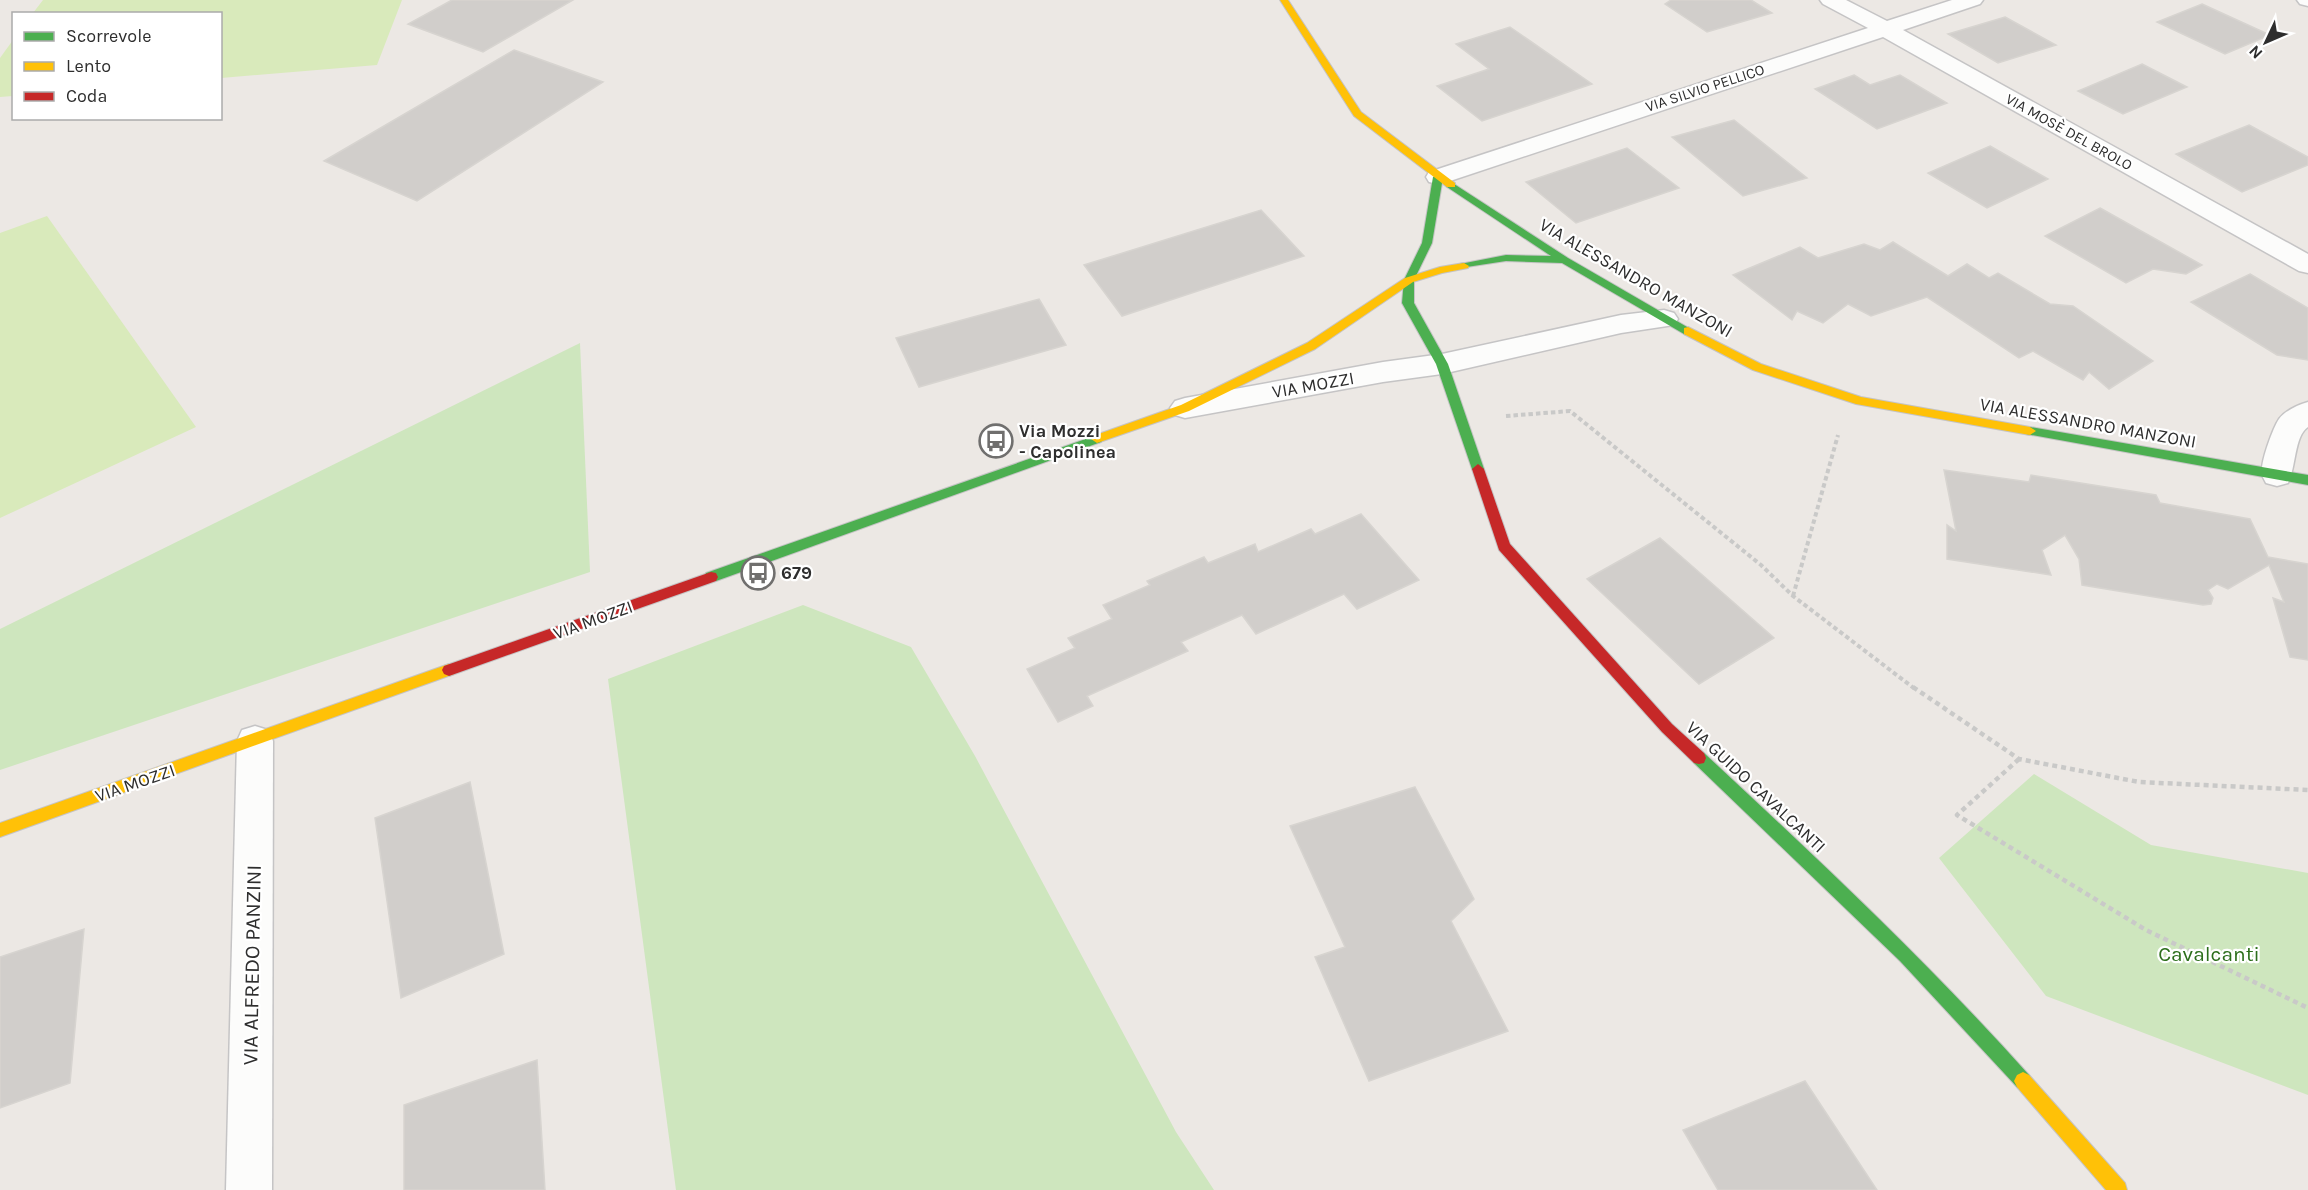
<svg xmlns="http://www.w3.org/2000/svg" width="2308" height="1190" font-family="Karla,sans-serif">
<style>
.green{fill:#cee6be}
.pitch{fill:#d9eabb}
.building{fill:#d1cecb;stroke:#d7d4d0;stroke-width:1.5}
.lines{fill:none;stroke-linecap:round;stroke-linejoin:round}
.street-casing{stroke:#c5c4c5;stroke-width:3}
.fast-casing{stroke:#c5c4c5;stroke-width:2}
.slow-casing{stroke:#c5c4c5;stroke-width:2}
.jam-casing{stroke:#c5c4c5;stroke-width:2}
.path-far1{stroke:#c9c9c8;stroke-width:4;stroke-dasharray:4.5 3;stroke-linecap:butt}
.path{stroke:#c9c9c8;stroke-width:4.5;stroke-dasharray:5 4;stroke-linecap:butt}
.street{fill:#fcfcfb;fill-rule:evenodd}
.fast{fill:#4caf50;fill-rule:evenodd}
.slow{fill:#ffc107;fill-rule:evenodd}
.jam{fill:#c62828;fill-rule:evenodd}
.labels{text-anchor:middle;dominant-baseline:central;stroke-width:4.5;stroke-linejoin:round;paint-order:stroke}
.far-street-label{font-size:15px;fill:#2e2e2e;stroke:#fff}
.street-label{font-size:18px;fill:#2e2e2e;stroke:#fff}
.poi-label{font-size:18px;font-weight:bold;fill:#2e2e2e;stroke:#fff;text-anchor:start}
.near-park-label{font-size:21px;fill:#2c6e1b;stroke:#fff}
.near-street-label{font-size:21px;fill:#2e2e2e;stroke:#fff}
</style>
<rect width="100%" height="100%" fill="#ece8e4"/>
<g class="green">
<polygon points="580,343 590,572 0,770 0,629"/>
<polygon points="803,605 911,647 975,756 1176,1132 1214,1190 676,1190 608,679"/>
<polygon points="2034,774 2151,845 2308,873 2308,1095 2046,996 1939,858"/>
</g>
<g class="pitch">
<polygon points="43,0 402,0 377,65 221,78 220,14 33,13"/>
<polygon points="13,40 13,96 0,97 0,58"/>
<polygon points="47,216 196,427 0,518 0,233"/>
</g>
<g class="building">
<polygon points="452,0 573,0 483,52 408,24"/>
<polygon points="1671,0 1751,0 1772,13 1707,32 1665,4"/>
<polygon points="2202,4 2270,35 2225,54 2157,22"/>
<polygon points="2005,17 2056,45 1998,63 1948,34"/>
<polygon points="1510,27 1592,84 1482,121 1437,86 1489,69 1456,44"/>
<polygon points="514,50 603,82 417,201 324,161"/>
<polygon points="2142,64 2187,87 2123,114 2078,91"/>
<polygon points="1854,75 1870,85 1900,75 1947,103 1877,129 1815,89"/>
<polygon points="1734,120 1807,178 1743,196 1672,137"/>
<polygon points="2249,125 2308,157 2308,165 2242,192 2176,154"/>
<polygon points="1990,146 2048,179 1987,208 1928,173"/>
<polygon points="1627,148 1679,188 1576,223 1526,182"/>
<polygon points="2100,208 2202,265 2186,274 2153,269 2126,283 2045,236"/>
<polygon points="1261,210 1304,256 1122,316 1084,265"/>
<polygon points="1893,242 1948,276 1967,264 1989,278 1998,273 2050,304 2073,306 2153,361 2109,389 2089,372 2083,380 2033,351 2019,358 1927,297 1871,316 1848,304 1823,323 1797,311 1792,320 1733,275 1800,247 1818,258 1864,244 1880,250"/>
<polygon points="2250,274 2308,308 2308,360 2277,355 2191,302"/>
<polygon points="1039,299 1066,345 919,387 896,338"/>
<polygon points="1944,470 2029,482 2031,475 2156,495 2160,503 2250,519 2268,557 2308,564 2308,660 2290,657 2273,598 2284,602 2269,565 2228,589 2217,584 2208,590 2213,598 2211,604 2203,605 2082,585 2079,559 2065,535 2042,550 2051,575 1947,559 1947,525 1956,531"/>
<polygon points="1361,514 1419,580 1357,609 1344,594 1256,634 1242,615 1181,642 1188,651 1087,696 1093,706 1058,722 1027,669 1075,648 1068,638 1112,619 1103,605 1150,585 1147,581 1204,557 1208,563 1255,544 1258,552 1311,529 1315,534"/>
<polygon points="1660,538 1774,638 1699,684 1587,579"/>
<polygon points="470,782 504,954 401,998 375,818"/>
<polygon points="1415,787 1474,899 1451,921 1508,1031 1369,1081 1315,957 1345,947 1290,826"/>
<polygon points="84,929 70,1083 0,1108 0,957"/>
<polygon points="537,1060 545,1190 404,1190 404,1105"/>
<polygon points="1805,1081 1877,1190 1718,1190 1683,1130"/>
</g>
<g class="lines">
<defs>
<g id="street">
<polygon points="1820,0 1846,0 1887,21 1952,0 1983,0 1980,4 1903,30 2308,254 2308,273 2299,271 1883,37 1447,182 1438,184 1429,182 1426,177 1429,172 1868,28 1823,4"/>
<polygon points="2297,0 2308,0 2308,6 2300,4"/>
<polygon points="1664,310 1674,313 1678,319 1674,325 1621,333 1442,374 1383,382 1185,418 1175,415 1170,408 1175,401 1185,398 1383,362 1442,354 1621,315"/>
<path d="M 2308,402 L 2308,427 C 2294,436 2296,468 2288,483 L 2277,486 L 2266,483 C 2265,481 2262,476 2262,474 C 2260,463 2273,428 2279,419 C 2286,410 2298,405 2308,402 Z"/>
<polygon points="255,726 268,730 273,741 272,1190 226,1190 237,741 242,730"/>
</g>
<g id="fast">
<polygon points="1438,174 1443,177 1432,243 1414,280 1414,303 1448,364 1484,469 1478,474 1472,469 1436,364 1402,303 1404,280 1422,243 1433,177"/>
<polygon points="1451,182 1568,258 1694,331 1688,335 1684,334 1562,263 1506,261 1460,268 1460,264 1506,255 1551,256 1447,187 1446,185"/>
<polygon points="2030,427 2308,475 2308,485 2026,434 2024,431"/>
<polygon points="1097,435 1101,436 1103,439 1101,442 716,581 706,581 704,577 706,573"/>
<path d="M 1699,752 L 1704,753 C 1816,857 1927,961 2029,1075 L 2032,1081 L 2029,1087 L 2023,1090 L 2017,1087 L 1900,961 L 1694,763 L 1692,758 L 1694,753 Z"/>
</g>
<g id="slow">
<polygon points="1280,0 1288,0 1361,112 1455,183 1455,187 1447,187 1354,116"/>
<polygon points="1464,263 1469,266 1468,268 1442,273 1413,282 1315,349 1189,411 1097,443 1091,439 1093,436 1181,405 1307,343 1405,278 1440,267"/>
<polygon points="1688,327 1761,364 1861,397 2030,427 2036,431 2030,435 1856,404 1753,370 1684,334 1684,328"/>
<polygon points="449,664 454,666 456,670 454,674 0,837 0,823"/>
<polygon points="2023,1072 2029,1075 2125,1183 2127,1190 2106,1190 2017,1087 2014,1081 2017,1075"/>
</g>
<g id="jam">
<polygon points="1478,464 1484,469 1510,544 1672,724 1704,753 1706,758 1704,763 1699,764 1694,763 1662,732 1499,550 1472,469"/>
<polygon points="711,572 716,573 718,577 716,581 449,676 444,674 442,670 444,666"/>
</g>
</defs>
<use href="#street" class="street-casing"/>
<use href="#fast" class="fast-casing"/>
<use href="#slow" class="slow-casing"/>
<use href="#jam" class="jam-casing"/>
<g class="path-far1">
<polyline points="1506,416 1570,411 1761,565 1793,596 1915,689"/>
<polyline points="1793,596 1838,435"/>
</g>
<g class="path">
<polyline points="1913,687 2019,759 2139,782 2308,790"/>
<polyline points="2019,759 1957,815 2146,930 2308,1008"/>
</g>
<use href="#street" class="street"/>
<use href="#fast" class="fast"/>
<use href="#slow" class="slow"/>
<use href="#jam" class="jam"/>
</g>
<defs>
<symbol id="bus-ring" viewBox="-11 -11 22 22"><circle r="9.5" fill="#fff" stroke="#706f6e" stroke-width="1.5"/><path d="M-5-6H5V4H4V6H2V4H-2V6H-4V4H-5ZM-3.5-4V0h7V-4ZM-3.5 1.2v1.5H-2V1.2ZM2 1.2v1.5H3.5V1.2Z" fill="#706f6e"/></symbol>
</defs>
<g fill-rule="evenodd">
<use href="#bus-ring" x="977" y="422" width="38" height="38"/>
<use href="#bus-ring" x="739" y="554" width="38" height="38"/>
</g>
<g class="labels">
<g class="far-street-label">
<text transform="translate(1705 88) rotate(-18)">VIA SILVIO PELLICO</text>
<text transform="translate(2069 132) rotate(29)">VIA MOSÈ DEL BROLO</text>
</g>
<g class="street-label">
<text transform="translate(1636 278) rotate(30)">VIA ALESSANDRO MANZONI</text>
<text transform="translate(1313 385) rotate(-10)">VIA MOZZI</text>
<text transform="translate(2088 423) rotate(10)">VIA ALESSANDRO MANZONI</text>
<text transform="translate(593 620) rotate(-20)">VIA MOZZI</text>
<text transform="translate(135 783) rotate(-19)">VIA MOZZI</text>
<text transform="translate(1756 787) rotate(43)">VIA GUIDO CAVALCANTI</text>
</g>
<g class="poi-label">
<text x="1019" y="431">Via Mozzi<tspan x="1019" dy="21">- Capolinea</tspan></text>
<text x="781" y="573">679</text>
</g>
<g class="near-park-label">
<text x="2209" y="954">Cavalcanti</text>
</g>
<g class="near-street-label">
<text transform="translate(252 965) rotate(-89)">VIA ALFREDO PANZINI</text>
</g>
</g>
<rect x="12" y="12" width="210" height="108" fill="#ffffff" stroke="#ababab" stroke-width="1.5"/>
<rect x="24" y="32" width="30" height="9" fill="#4caf50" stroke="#ababab" stroke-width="1.5"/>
<text x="66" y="42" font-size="18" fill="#2e2e2e">Scorrevole</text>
<rect x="24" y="62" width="30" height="9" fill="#ffc107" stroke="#ababab" stroke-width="1.5"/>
<text x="66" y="72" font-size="18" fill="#2e2e2e">Lento</text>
<rect x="24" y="92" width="30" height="9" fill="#c62828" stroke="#ababab" stroke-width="1.5"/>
<text x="66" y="102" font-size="18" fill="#2e2e2e">Coda</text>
<g transform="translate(2266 42) rotate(226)" stroke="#ffffff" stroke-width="4.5" paint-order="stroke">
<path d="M0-4.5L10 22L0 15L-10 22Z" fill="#2e2e2e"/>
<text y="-9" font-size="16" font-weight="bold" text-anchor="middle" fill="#2e2e2e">N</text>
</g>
</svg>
